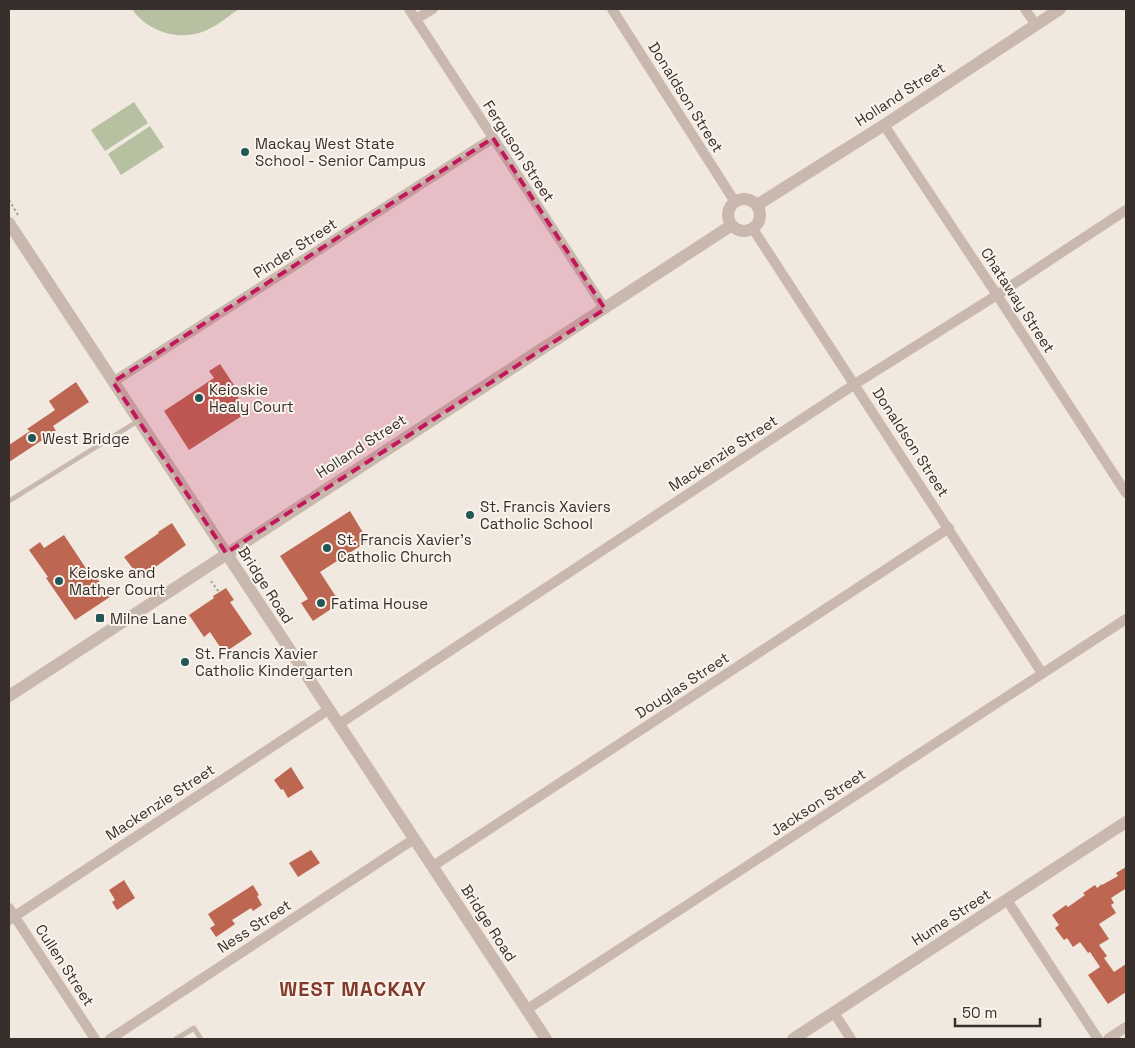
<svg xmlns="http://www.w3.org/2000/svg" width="1135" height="1048" font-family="'Space Grotesk',sans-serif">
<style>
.green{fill:#b7c0a1}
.building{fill:#bd6752}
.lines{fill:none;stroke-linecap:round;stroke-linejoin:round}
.path{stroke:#b5a297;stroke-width:2;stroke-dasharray:2.5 2.5;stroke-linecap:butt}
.service{stroke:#c9b8ad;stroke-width:5}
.minor{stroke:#c9b8ad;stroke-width:10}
.tertiary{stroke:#c9b8ad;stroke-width:12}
.marked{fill:#c2185b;fill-opacity:0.2;stroke:#c2185b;stroke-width:4;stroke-dasharray:10 6;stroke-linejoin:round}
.poi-dot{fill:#235657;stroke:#f9f3ec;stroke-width:2}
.labels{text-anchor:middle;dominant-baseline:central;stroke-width:4;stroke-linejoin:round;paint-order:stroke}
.street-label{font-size:15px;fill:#382e2b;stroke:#f9f3ec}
.poi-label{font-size:15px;fill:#382e2b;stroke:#f9f3ec;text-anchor:start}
.district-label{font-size:20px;font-weight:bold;letter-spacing:1px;fill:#813a29;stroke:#f9f3ec}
</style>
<rect width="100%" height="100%" fill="#f1e8e0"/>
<g class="green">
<path d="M 132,9 L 239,9 C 227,17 216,27 202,32 C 177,41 147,31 132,9 Z"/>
<polygon points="134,102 148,123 105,151 91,130"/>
<polygon points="150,126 164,147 121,175 108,154"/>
</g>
<g class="building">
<polygon points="220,364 234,385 231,387 248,412 189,450 164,411 214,378 209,371"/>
<polygon points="76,382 89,402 53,426 56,431 9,462 9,445 30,431 27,429 55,410 49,401"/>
<polygon points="350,511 368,541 320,572 340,603 313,621 301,603 308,599 280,556"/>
<polygon points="172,523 186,545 140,578 124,557 159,533 158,532"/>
<polygon points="64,535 91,576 94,574 110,597 75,620 46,578 48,577 29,550 40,542 44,548"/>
<polygon points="226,588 234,600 230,602 252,634 224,653 210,632 204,637 189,615 214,598 213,596"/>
<polygon points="291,767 304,788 288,798 283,789 281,790 274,780"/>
<polygon points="311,850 320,863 298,877 289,863"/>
<polygon points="1126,867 1126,890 1125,889 1111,898 1114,903 1111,905 1116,913 1099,924 1109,939 1099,945 1107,956 1104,958 1114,972 1126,964 1126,992 1108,1004 1088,975 1100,967 1090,952 1088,953 1080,942 1073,947 1067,938 1064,940 1055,928 1059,925 1052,915 1066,905 1068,907 1085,895 1083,893 1095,885 1097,888 1102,884 1102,885 1118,876 1116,873"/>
<polygon points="124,880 135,898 117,910 112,902 115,900 109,890"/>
<polygon points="253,885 259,895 257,896 262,905 253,911 251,908 232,920 235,924 216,937 210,928 215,925 208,914"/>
</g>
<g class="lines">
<g class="path">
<polyline points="9,200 18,215"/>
<polyline points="211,581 219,592"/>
</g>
<g class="service">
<polyline points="9,501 138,421"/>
<polyline points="176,1039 194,1028 201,1039"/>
</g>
<g class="minor">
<polyline points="409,9 605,309"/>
<polyline points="612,9 735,202"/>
<polyline points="1025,9 1036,25"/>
<polyline points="416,19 433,9"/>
<polyline points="884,125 997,295 1126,493"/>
<polyline points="753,229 1042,673"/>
<polyline points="113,382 493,138"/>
<polyline points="339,724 855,384 997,295 1126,210"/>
<polyline points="433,866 949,528"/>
<polyline points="1007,900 1098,1039"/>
<polyline points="9,908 95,1039"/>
<polyline points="9,920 328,710"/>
<polyline points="526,1010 1126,619"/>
<polyline points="834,1013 851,1039"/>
<polyline points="110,1039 414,839"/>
<polyline points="1108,1039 1126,1027"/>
</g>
<g class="tertiary">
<circle cx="744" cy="215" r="16"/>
<polyline points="757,205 884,125 1060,9"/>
<polyline points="9,223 546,1039"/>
<path d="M 9,696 C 249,538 492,383 732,225"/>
<polyline points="793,1039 1126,822"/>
</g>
</g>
<path class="marked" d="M 493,138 L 605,309 L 226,553 L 113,382 Z"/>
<g class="poi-dot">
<circle cx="245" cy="152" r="5"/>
<circle cx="199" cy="398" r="5"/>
<circle cx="32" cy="438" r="5"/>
<circle cx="470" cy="515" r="5"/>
<circle cx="327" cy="548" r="5"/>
<circle cx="59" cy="581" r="5"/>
<circle cx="321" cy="603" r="5"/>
<rect x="95" y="613" width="10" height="10" rx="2.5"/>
<circle cx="185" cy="662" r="5"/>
</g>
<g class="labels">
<g class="street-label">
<text transform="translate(900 94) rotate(-33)">Holland Street</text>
<text transform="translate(686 97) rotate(58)">Donaldson Street</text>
<text transform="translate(519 151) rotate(57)">Ferguson Street</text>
<text transform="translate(295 248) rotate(-33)">Pinder Street</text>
<text transform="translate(1018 300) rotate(57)">Chataway Street</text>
<text transform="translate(911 442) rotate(57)">Donaldson Street</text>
<text transform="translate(361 446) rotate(-33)">Holland Street</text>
<text transform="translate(723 453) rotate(-33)">Mackenzie Street</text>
<text transform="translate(266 585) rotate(57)">Bridge Road</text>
<text transform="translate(682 685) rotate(-33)">Douglas Street</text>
<text transform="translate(160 802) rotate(-33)">Mackenzie Street</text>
<text transform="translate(818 802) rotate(-33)">Jackson Street</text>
<text transform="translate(951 917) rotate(-33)">Hume Street</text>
<text transform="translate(489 923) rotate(57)">Bridge Road</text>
<text transform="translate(254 926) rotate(-33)">Ness Street</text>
<text transform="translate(65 965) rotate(57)">Cullen Street</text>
</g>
<g class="poi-label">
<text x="255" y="143">Mackay West State<tspan x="255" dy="17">School - Senior Campus</tspan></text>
<text x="209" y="389">Keioskie<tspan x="209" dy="17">Healy Court</tspan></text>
<text x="42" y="438">West Bridge</text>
<text x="480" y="506">St. Francis Xaviers<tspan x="480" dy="17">Catholic School</tspan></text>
<text x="337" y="539">St. Francis Xavier's<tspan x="337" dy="17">Catholic Church</tspan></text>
<text x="69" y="572">Keioske and<tspan x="69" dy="17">Mather Court</tspan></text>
<text x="331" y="603">Fatima House</text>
<text x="110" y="618">Milne Lane</text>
<text x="195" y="653">St. Francis Xavier<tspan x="195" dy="17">Catholic Kindergarten</tspan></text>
</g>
<g class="district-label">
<text x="353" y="989">WEST MACKAY</text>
</g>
</g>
<rect width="1135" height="1048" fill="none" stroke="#382e2b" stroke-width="20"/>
<path d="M955 1018v8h85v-8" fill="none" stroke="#382e2b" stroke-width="2.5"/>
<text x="962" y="1018" font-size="15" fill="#382e2b" stroke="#f9f3ec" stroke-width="4" paint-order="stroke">50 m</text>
</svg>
